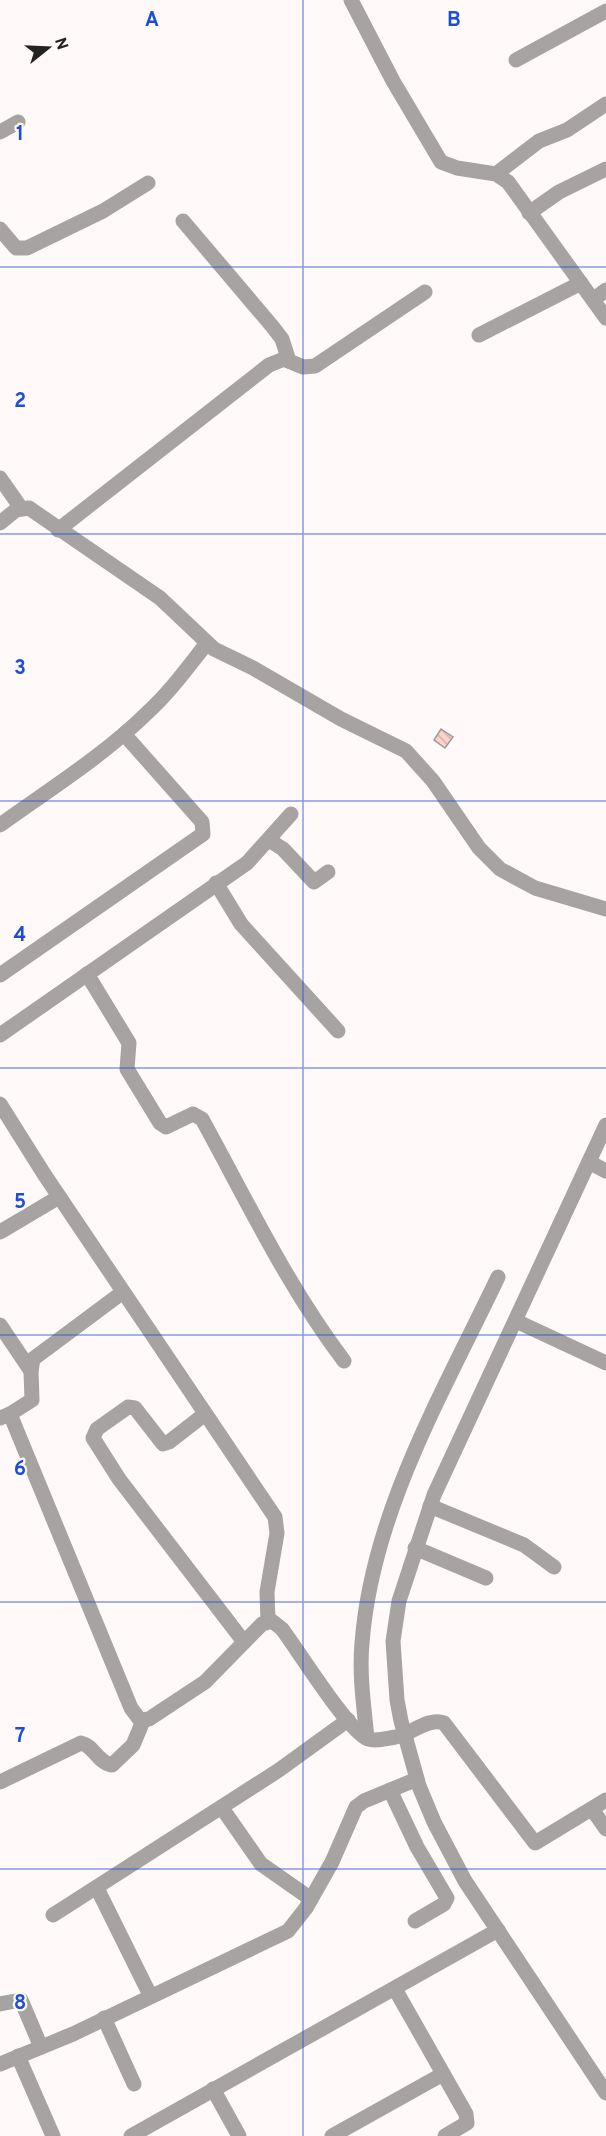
<svg xmlns="http://www.w3.org/2000/svg" width="606" height="2136" font-family="Overpass,sans-serif">
<style>
.building{fill:url(#building-back-hatch);stroke:#a09997;stroke-width:1.5}
.lines{fill:none;stroke-linecap:round;stroke-linejoin:round}
.minor{stroke:#a6a3a2;stroke-width:15}
.grid{fill:none;stroke:#1d4ed8;stroke-width:1.5;stroke-opacity:0.55}
.grid-label{font-size:20px;text-anchor:middle;font-weight:bold;fill:#1d4ed8;stroke:#fffaf9;stroke-width:4.5;stroke-linejoin:round;paint-order:stroke}
</style>
<defs>
<pattern id="building-back-hatch" width="6" height="6" patternUnits="userSpaceOnUse" patternTransform="scale(1.5)"><rect width="6" height="6" fill="#fcd1c9"/><path d="M-1 5l2 2M0 0l6 6M5-1l2 2" fill="none" stroke="#d8b3ac"/></pattern>
</defs>
<rect width="100%" height="100%" fill="#fffaf9"/>
<polygon class="building" points="441,729 453,737 445,748 434,740"/>
<g class="lines">
<g class="minor">
<polyline points="351,0 393,81 441,162 457,168 496,174 508,182 606,318"/>
<polyline points="516,60 606,11"/>
<polyline points="0,132 18,122"/>
<polyline points="496,174 539,141 567,130 606,104"/>
<polyline points="529,213 559,192 606,169"/>
<polyline points="183,221 272,326 282,339 289,361"/>
<polyline points="0,229 16,248 27,248 103,211 148,183"/>
<polyline points="593,300 606,290"/>
<polyline points="479,335 581,283"/>
<polyline points="0,478 21,508"/>
<polyline points="0,523 16,510 29,508 160,598 214,649 253,668 341,719 406,751 433,781 479,848 500,869 535,888 606,909"/>
<polyline points="58,530 269,365 284,359 303,367 315,366 425,292"/>
<path d="M 0,825 C 50,789 103,756 147,713 C 170,692 188,667 207,643"/>
<polyline points="269,840 283,849 314,882 328,872"/>
<polyline points="216,883 241,924 338,1031"/>
<path d="M 87,974 L 129,1043 L 127,1069 L 160,1123 L 166,1127 L 193,1114 L 202,1119 C 247,1201 288,1287 344,1361"/>
<polyline points="0,975 203,834 202,822 124,734"/>
<polyline points="0,1035 247,863 291,814"/>
<polyline points="0,1104 44,1174 275,1517 277,1533 267,1592 268,1621"/>
<polyline points="606,1125 434,1495 399,1601 393,1641 397,1700 401,1721 419,1786 434,1822 465,1881 606,2093"/>
<polyline points="589,1162 606,1171"/>
<polyline points="0,1232 59,1197"/>
<polyline points="516,1321 606,1363"/>
<polyline points="0,1325 31,1371"/>
<polyline points="10,1414 32,1400 31,1371 33,1359 123,1292"/>
<polyline points="205,1414 169,1442 163,1444 135,1408 128,1407 97,1429 93,1438 119,1479 244,1642"/>
<path d="M 0,1418 L 10,1414 L 131,1708 L 140,1720 L 149,1719 L 205,1682 L 262,1624 L 272,1621 L 282,1629 C 298,1650 348,1731 368,1739 C 377,1742 387,1738 396,1737 C 411,1734 429,1717 444,1723 L 535,1843 L 606,1800"/>
<polyline points="430,1506 524,1545 554,1567"/>
<polyline points="415,1548 486,1578"/>
<path d="M 367,1738 C 364,1707 359,1674 362,1643 C 372,1512 443,1393 498,1277"/>
<path d="M 0,1782 L 81,1743 C 94,1746 98,1763 112,1765 L 133,1745 L 143,1721"/>
<polyline points="390,1790 417,1847 447,1898 444,1904 415,1921"/>
<polyline points="222,1808 261,1864 311,1899"/>
<polyline points="592,1809 606,1829"/>
<polyline points="97,1888 150,1995"/>
<polyline points="53,1915 279,1770 348,1720"/>
<polyline points="395,1989 466,2114 467,2123 445,2136"/>
<polyline points="0,2004 21,2000 41,2047"/>
<polyline points="104,2018 134,2084"/>
<polyline points="18,2056 53,2136"/>
<polyline points="0,2064 73,2034 288,1931 306,1908 332,1862 356,1807 364,1801 417,1779"/>
<polyline points="213,2089 239,2136"/>
<polyline points="131,2136 498,1930"/>
<polyline points="332,2136 443,2074"/>
</g>
</g>
<path class="grid" d="M 303,0 L 303,2136M 0,267 L 606,267M 0,534 L 606,534M 0,801 L 606,801M 0,1068 L 606,1068M 0,1335 L 606,1335M 0,1602 L 606,1602M 0,1869 L 606,1869"/>
<g class="grid-label">
<text x="152" y="26">A</text>
<text x="454" y="26">B</text>
<text x="20" y="140">1</text>
<text x="20" y="407">2</text>
<text x="20" y="674">3</text>
<text x="20" y="941">4</text>
<text x="20" y="1208">5</text>
<text x="20" y="1475">6</text>
<text x="20" y="1742">7</text>
<text x="20" y="2009">8</text>
</g>
<g transform="translate(48 48) rotate(72)" stroke="#fffaf9" stroke-width="4.5" paint-order="stroke">
<path d="M0-4.5L10 22L0 15L-10 22Z" fill="#252222"/>
<text y="-9" font-size="16" font-weight="bold" text-anchor="middle" fill="#252222">N</text>
</g>
</svg>
